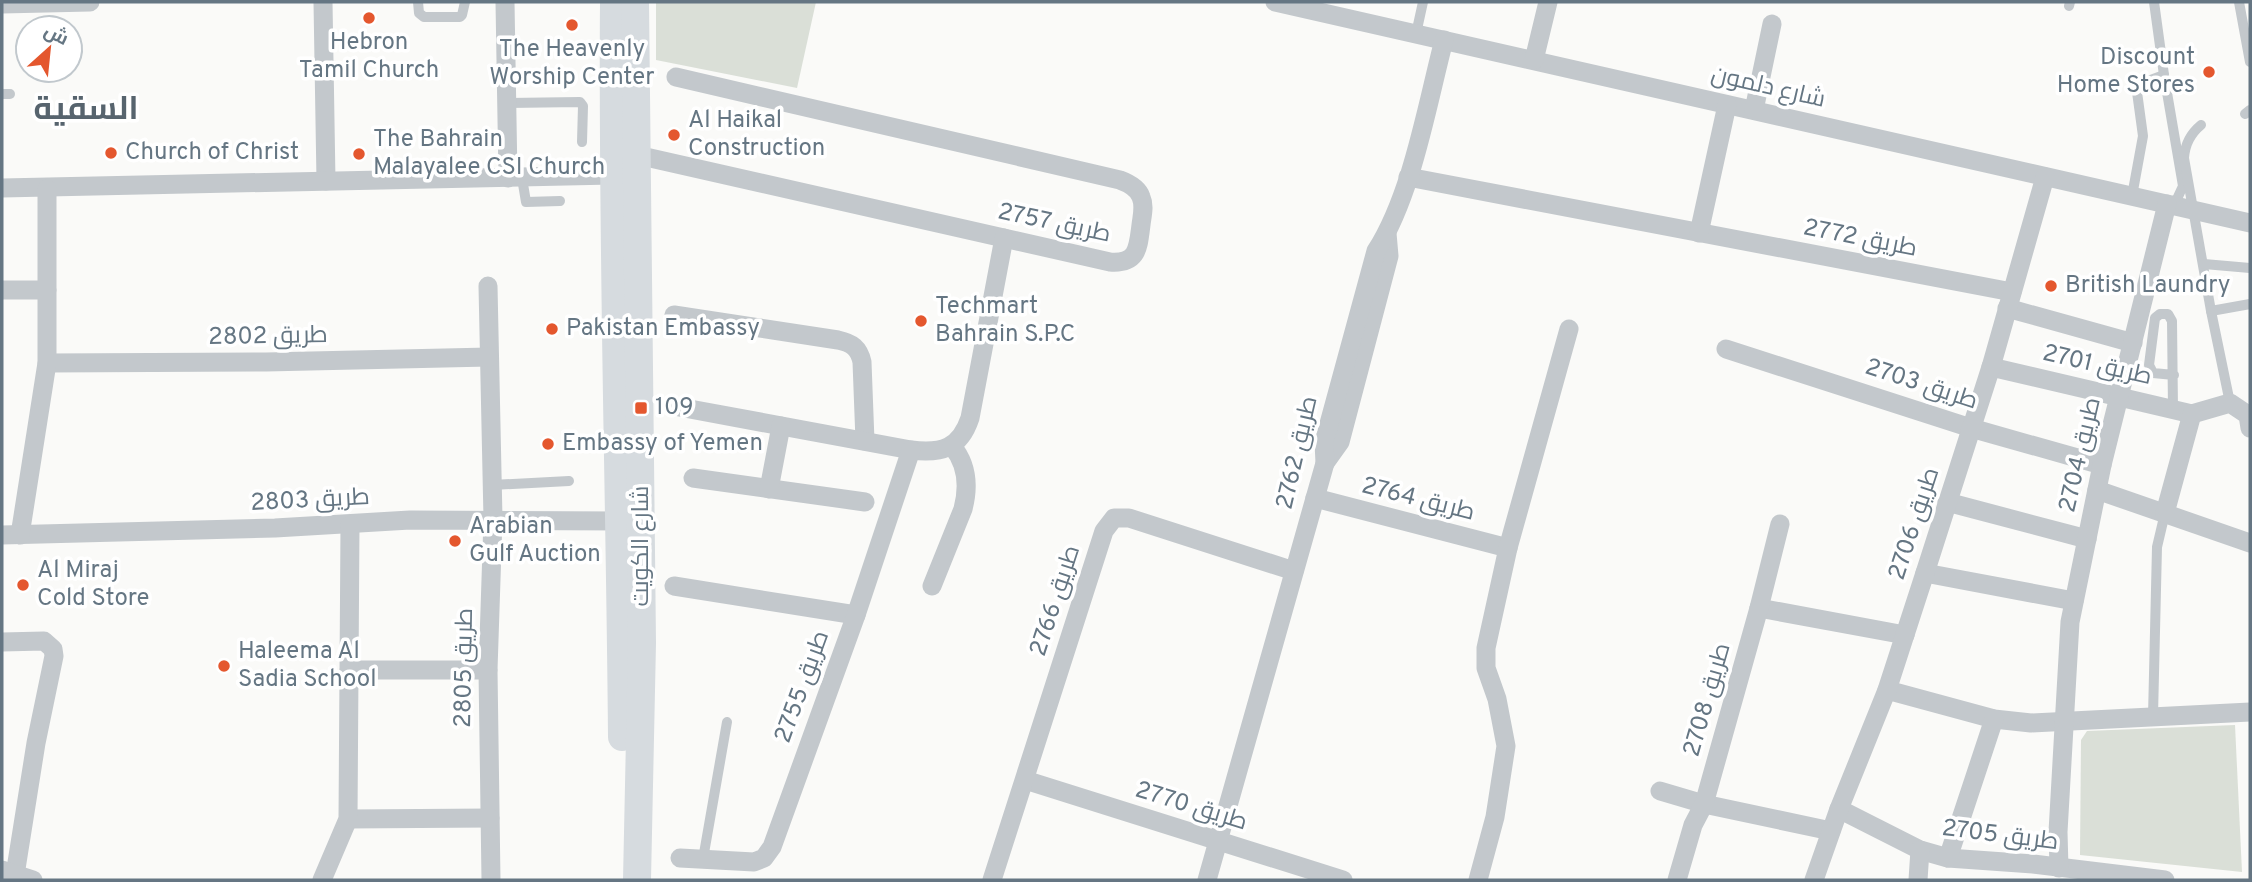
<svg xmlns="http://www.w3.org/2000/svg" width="2252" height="882" font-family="Overpass,Cairo,sans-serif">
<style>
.green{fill:#dadfd7}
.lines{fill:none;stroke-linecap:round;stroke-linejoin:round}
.lane{stroke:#c3c8cc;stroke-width:10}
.street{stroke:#c3c8cc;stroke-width:19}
.secondary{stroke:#d6dbdf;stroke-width:28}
.poi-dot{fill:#e4572e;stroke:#fff;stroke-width:2.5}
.labels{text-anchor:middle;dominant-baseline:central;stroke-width:7;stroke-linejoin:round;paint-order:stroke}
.poi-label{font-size:24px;fill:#657683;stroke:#fff;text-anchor:start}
.street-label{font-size:24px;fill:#657683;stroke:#fff}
.district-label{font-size:32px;font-weight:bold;fill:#57646e;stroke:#fff}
</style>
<rect width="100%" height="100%" fill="#fafaf8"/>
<g class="green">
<polygon points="656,2 816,2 797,88 656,60"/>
<polygon points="2235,725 2242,872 2080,855 2081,740 2087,731"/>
</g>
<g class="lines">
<g class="lane">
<polyline points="418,2 419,13 424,17 460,17 462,15 465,2"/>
<polyline points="2154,2 2164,75 2183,186 2177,199 2169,203"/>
<polyline points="2239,2 2250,62"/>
<polyline points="2069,6 2070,2"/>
<polyline points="1416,34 1423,2"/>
<polyline points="2,94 10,94"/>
<polyline points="507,103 580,102 583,106 582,142"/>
<polyline points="2245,114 2250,110"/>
<path d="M 2201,125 C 2190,134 2185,144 2184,158 L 2211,311 L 2230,403"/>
<polyline points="522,178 526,202 560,201"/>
<polyline points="2132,196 2143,136 2137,92 2140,84 2164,75"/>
<polyline points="2204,264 2250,268"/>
<polyline points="2211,311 2250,304"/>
<polyline points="2173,409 2172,321 2168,314 2160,314 2155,318 2149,365 2153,373 2174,375"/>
<polyline points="492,485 569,481"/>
<polyline points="2153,716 2157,547 2165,513"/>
<polyline points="703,859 727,722"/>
</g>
<g class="street">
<polyline points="323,2 326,181"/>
<polyline points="505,2 508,178"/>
<polyline points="1275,2 2250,223"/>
<polyline points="2,4 90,2"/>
<polyline points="1534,60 1548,2"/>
<polyline points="1754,110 1772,24"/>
<path d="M 637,155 L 1110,262 C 1138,264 1138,248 1141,225 C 1142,216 1145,206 1141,197 C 1138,188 1128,183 1120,180 L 676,77"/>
<polyline points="1408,177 2012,292"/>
<polyline points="2,188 613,175"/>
<polyline points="1699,233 1727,105"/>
<polyline points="488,286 493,519 488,670 491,880"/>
<polyline points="2,290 47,290"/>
<polyline points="2007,308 2133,343"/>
<path d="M 674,315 L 838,340 C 852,343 859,348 862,362 L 865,441"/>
<polyline points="1726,349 1971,428 2102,465"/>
<polyline points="47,363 266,362 489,357"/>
<polyline points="1991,367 2192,414 2230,403 2248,415 2250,428"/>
<path d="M 679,407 L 911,450 C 942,454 960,448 970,418 L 1004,238"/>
<polyline points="1325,463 1340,442 1389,256 1387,233"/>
<polyline points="693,478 865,502"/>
<polyline points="769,489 781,426"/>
<polyline points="2097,490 2250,543"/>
<polyline points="1315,498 1508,548"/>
<polyline points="1947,502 2087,539"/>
<polyline points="2165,513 2192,414"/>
<polyline points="2,535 275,528 410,520 621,521"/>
<polyline points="20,535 47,363 47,189"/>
<polyline points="1925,573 2074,601"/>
<polyline points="674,586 856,615"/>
<path d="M 932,586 L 963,509 C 969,486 967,464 952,446"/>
<polyline points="1759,608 1905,635"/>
<polyline points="2,642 44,641 53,649 54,656 36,743 15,875"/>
<polyline points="349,670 488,670"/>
<polyline points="1887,690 1994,719 2031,723 2250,712"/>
<polyline points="1025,780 1343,880"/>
<polyline points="1660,791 1704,804 1831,831"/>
<polyline points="1839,809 1920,850 1948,858 2033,864 2165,880"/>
<polyline points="348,819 490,818"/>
<polyline points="680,858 754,862 764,858 772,847 856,615 911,450"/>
<polyline points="1948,858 1994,719"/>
<polyline points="2059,868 2058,832 2070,622 2102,465 2167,204"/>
<polyline points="2,870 33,880"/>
<polyline points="322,880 348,819 350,525"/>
<polyline points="992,880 1104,531 1114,518 1129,518 1294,571"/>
<path d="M 1207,880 L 1325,463 L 1324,442 L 1376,251 C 1412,195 1427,105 1444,40"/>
<polyline points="1478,880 1495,817 1506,746 1497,699 1486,668 1486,648 1508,548 1569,329"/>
<polyline points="1677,880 1693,825 1704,804 1759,608 1780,524"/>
<polyline points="1814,880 1839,809 1887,690 1925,573 1991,367 2045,177"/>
<polyline points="1918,880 1920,850"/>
</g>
<g class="secondary">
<path d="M 614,2 C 612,247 620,492 622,737"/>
<polyline points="635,2 642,643 637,880"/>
</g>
</g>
<g class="poi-dot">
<circle cx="369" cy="18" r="7"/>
<circle cx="572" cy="25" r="7"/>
<circle cx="2209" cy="72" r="7"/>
<circle cx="674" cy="135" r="7"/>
<circle cx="111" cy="153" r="7"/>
<circle cx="359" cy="154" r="7"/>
<circle cx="2051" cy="286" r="7"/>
<circle cx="921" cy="321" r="7"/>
<circle cx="552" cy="329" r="7"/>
<rect x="634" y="401" width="14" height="14" rx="3.5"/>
<circle cx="548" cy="444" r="7"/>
<circle cx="455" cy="541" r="7"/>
<circle cx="23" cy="585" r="7"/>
<circle cx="224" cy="666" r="7"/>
</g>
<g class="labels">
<g class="poi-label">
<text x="369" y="43" text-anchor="middle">Hebron<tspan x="369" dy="28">Tamil Church</tspan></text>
<text x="572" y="50" text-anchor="middle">The Heavenly<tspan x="572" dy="28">Worship Center</tspan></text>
<text x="2195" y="58" text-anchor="end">Discount<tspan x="2195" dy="28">Home Stores</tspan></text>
<text x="688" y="121">Al Haikal<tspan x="688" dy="28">Construction</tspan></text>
<text x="373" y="140">The Bahrain<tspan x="373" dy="28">Malayalee CSI Church</tspan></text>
<text x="125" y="153">Church of Christ</text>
<text x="2065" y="286">British Laundry</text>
<text x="935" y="307">Techmart<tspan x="935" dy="28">Bahrain S.P.C</tspan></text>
<text x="566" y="329">Pakistan Embassy</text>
<text x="655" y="408">109</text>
<text x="562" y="444">Embassy of Yemen</text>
<text x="469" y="527">Arabian<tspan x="469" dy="28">Gulf Auction</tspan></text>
<text x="37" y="571">Al Miraj<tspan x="37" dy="28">Cold Store</tspan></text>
<text x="238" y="652">Haleema Al<tspan x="238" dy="28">Sadia School</tspan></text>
</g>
<g class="street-label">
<text transform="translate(1768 88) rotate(13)">شارع دلمون</text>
<text transform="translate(1054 224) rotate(12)">طريق 2757</text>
<text transform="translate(1860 239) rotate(11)">طريق 2772</text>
<text transform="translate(268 337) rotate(-1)">طريق 2802</text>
<text transform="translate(2097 366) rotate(13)">طريق 2701</text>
<text transform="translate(1921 385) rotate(18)">طريق 2703</text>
<text transform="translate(1298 453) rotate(-77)">طريق 2762</text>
<text transform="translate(2081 455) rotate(-77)">طريق 2704</text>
<text transform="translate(1418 500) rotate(14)">طريق 2764</text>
<text transform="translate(310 501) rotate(-3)">طريق 2803</text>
<text transform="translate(1915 524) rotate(-72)">طريق 2706</text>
<text transform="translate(642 546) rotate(-90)">شارع الكويت</text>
<text transform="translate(1056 601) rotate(-72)">طريق 2766</text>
<text transform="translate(465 668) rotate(-89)">طريق 2805</text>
<text transform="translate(803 687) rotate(-70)">طريق 2755</text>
<text transform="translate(1708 700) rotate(-74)">طريق 2708</text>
<text transform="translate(1191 807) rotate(17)">طريق 2770</text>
<text transform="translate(2000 836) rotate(7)">طريق 2705</text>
</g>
<g class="district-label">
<text x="86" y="111">السقية</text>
</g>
</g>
<rect width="2252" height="882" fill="none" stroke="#657683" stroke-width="7"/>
<g transform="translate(49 49) rotate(27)"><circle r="33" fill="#ffffff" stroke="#c1c8cd" stroke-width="2"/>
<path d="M0-5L12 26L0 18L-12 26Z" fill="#e4572e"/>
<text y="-10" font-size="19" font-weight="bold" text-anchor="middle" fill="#657683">ش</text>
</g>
</svg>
